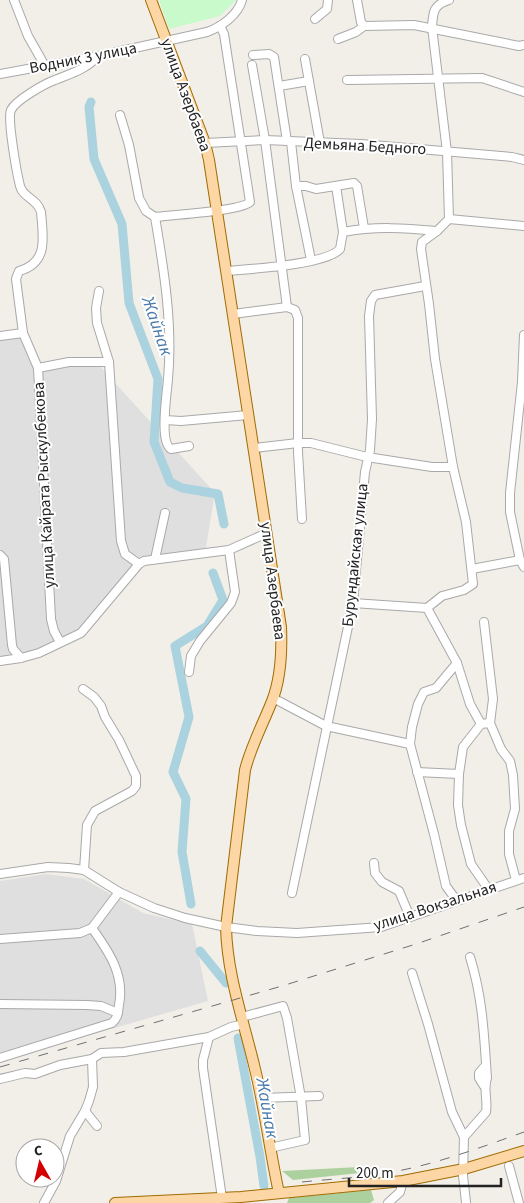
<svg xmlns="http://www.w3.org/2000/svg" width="524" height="1203" font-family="'Source Sans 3',sans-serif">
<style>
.residential{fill:#e0dfdf}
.forest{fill:#add19e}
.park{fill:#c8facc}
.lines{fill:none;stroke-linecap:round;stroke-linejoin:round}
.river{stroke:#aad3df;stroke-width:9}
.minor-casing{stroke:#a9a9a9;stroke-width:10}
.major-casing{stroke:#a06b00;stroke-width:12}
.minor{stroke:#fff;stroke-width:8}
.major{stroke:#fcd6a4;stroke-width:10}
.rail{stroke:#707070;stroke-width:1;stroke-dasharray:10 10;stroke-linecap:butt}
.labels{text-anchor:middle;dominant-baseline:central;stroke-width:4;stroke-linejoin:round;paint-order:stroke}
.street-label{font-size:16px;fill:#222;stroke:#fff}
.water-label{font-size:18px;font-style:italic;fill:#4a7aab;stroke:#fff}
</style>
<rect width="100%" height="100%" fill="#f2efe9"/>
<g class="residential">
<polygon points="23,333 38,368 96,362 215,493 205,553 139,564 81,633 60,646 0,661 0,336"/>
<polygon points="46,874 84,879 143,913 192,924 208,1001 0,1061 0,881"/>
</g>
<g class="forest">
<polygon points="359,1167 360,1173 293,1180 282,1171"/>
<polygon points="371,1190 374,1200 370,1203 287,1203 289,1198"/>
</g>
<polygon class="park" points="159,0 236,0 220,16 169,29"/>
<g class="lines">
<g class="river">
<polyline points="91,102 89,107 94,159 122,224 129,303 158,379 154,442 170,482 182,488 218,494 224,524"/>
<polyline points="191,904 182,852 186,799 173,772 189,717 175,646 207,626 223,600 213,573"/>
<polyline points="200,951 226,983"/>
<polyline points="238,1038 260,1157 264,1186"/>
</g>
<defs>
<g id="minor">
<polyline points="14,0 28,36 45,66"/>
<polyline points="357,0 361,22 364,26 414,25 519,46 524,45"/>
<polyline points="315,19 327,9 328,0"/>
<polyline points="338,39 356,32 364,26"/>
<polyline points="253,55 269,54 274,57 287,141"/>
<polyline points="305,59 320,143"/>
<polyline points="252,65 265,140 287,307"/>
<path d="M 0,74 L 98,56 L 207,32 C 221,27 238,15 242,0"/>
<polyline points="347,80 482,78 524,92"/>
<polyline points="279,86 309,81"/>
<path d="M 120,115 L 129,145 L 139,198 L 146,211 L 155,217 C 164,270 173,325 168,379 C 167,393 159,442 171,449 L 189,446"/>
<polyline points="291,142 296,186 311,260"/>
<polyline points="205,143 265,140 361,144 512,157 524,160"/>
<polyline points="296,186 306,186 316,189 354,183 357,186 364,228"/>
<polyline points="336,186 343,232"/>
<path d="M 155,217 C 172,215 241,211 250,202 L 224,34 L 220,26"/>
<polyline points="449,219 524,226"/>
<path d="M 227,271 C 250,269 326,265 340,249 L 343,232 C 375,226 405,228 437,231"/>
<polyline points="99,291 96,308 97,323 109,362 121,541 125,554 139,564"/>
<polyline points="233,314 287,307 295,310 298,318 298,452 302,519"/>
<polyline points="524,335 522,382 510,493 510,512 520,560 524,567"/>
<polyline points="0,336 23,333"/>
<polyline points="38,368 69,362 109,362"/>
<polyline points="165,420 181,421 248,415"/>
<polyline points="254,448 298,443 311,443 367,457 432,467 453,467"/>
<polyline points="0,555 4,559 12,645 13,649 21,658"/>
<polyline points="155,559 165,513"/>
<polyline points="472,569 520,560"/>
<path d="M 353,603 L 427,608 L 442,596 L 464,590 L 473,584 L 466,522 L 453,467 L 435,359 L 429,304 L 421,249 L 422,242 L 437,231 L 449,219 L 447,152 L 432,27 C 433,12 433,5 449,0"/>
<polyline points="427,608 457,663 470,704 481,724"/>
<polyline points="484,622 493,699 490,723"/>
<path d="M 60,642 L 54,631 L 51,619 L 38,368 L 23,333 L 16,279 L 19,271 C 49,263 43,236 41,212 C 37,198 23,198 20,186 C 17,174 7,119 11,110 C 16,100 44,84 55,80 C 72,73 85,70 98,56"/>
<polyline points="0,661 21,658 39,653 81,633 139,564 144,561 229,550 267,533"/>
<polyline points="457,663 436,688 424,692 418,704 412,727 410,744 434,834 446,886 457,901"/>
<polyline points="189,672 191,656 200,641 231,603 235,592 229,550"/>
<polyline points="83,689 94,697 101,706 105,717 119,740 136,776 136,786 132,791 95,811 87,825 84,870"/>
<polyline points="273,698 326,726 410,744"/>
<polyline points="417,772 459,774"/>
<polyline points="374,863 375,873 382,882 399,891 410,917"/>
<polyline points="0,874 48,867 69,868 84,870 119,892 154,908 185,918 226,927 257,931 297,933 381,927 524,878"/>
<polyline points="489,890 471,864 461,825 458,805 459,774 463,747 481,724 490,723 501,749 510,761 513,775 515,809 509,831 509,854 516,880"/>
<polyline points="292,893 353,603 365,472 370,450 372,419 369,316 371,301 375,295 425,286"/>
<polyline points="0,939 80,933 92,928 119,892"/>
<polyline points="412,973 428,1024 452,1112 464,1137 463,1176 466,1202"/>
<polyline points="0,1004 87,1005 101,1006 118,1013"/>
<polyline points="242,1017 283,1006 287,1018 301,1098 305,1140 270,1148"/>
<polyline points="209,1037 203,1060 203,1068 222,1198"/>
<path d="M 0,1058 L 112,1023 C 118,1018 118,1012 119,1005 C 125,975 109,952 92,928"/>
<polyline points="0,1079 25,1073 35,1074 60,1065 92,1059 101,1053 124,1052 209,1037 231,1027 244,1024"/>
<polyline points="484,1086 479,1078 479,1073 486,1065"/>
<polyline points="261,1098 319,1096"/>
<polyline points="85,1111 97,1126"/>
<path d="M 464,1137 L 486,1112 C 488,1100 483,1089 487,1078 C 484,1035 483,999 470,957"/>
<polyline points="509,1166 519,1203"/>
<polyline points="44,1203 56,1181 70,1136 85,1111 89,1101 93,1087 92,1059"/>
<polyline points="388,1203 400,1192 403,1181"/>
</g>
<g id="major">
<path d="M 151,0 L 205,143 L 209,160 L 281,627 C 282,650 281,678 272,701 C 263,724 251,746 245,770 L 226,927 C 227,975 244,1022 255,1069 C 265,1110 270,1152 279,1193"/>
<polyline points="115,1203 241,1197 403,1181 464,1169 524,1151"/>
</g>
</defs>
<use href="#minor" class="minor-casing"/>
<use href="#major" class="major-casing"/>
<use href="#minor" class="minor"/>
<use href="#major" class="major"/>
<g class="rail">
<polyline points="0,1067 282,986 416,944 524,907"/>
<path d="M 302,1182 C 330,1179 359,1178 387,1173 C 434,1165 479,1148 524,1132"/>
</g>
</g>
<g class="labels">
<g class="street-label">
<text transform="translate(83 58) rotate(-11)">Водник 3 улица</text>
<text transform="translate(186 95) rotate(70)">улица Азербаева</text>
<text transform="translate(365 146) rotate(3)">Демьяна Бедного</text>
<text transform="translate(44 485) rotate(-93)">улица Кайрата Рыскулбекова</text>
<text transform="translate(355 555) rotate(-84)">Бурундайская улица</text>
<text transform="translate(273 581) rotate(83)">улица Азербаева</text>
<text transform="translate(435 906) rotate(-18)">улица Вокзальная</text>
</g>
<g class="water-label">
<text transform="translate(157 326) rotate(71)">Жайнак</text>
<text transform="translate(267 1108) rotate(80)">Жайнак</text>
</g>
</g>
<g transform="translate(40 1163) rotate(352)"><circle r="24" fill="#ffffff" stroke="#a7a7a7"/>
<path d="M0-4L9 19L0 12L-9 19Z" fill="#d40000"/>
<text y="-8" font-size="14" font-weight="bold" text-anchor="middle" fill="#222222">С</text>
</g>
<path d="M349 1178v8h152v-8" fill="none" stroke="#222222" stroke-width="2.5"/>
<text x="356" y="1178" font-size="15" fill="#222222" stroke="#ffffff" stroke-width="4" paint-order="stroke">200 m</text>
</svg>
